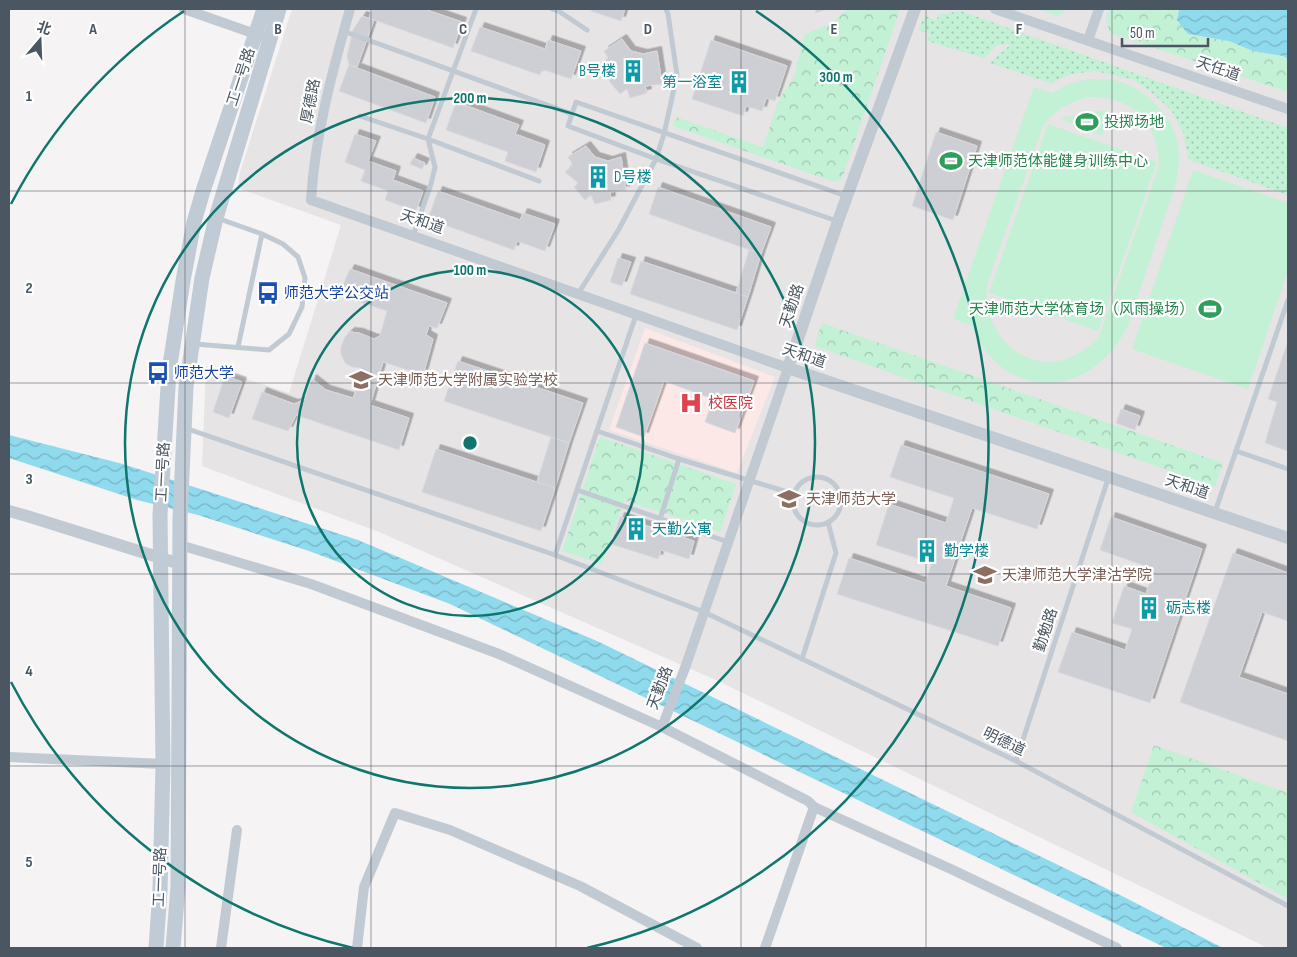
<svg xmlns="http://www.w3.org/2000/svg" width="1297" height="957" font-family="'Sofia Sans Condensed','Noto Sans SC',sans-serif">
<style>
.education{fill:#e6e4e5}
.medical{fill:#fce8e6}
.grass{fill:url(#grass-dots)}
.forest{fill:url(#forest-crowns)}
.pitch{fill:#c3f1d5;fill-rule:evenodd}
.water{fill:url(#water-waves)}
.building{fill:#cdcfd5;stroke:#d7d9de;filter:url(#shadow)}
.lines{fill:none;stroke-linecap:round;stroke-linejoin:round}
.service{stroke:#c1cad2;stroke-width:5}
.minor{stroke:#c1cad2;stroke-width:10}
.tertiary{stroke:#c1cad2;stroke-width:12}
.secondary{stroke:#c1cbd6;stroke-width:15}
.grid{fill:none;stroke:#4a5661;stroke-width:1;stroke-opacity:0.55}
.ring{fill:none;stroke:#0f766e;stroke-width:2.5}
.labels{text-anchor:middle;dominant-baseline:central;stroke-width:4.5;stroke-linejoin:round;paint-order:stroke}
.street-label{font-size:15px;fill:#4a5661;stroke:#fff}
.culture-label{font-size:15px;fill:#0d838f;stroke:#fff;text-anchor:start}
.leisure-label{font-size:15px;fill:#27864d;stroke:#fff;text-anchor:start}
.transit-label{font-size:15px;fill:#164399;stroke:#fff;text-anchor:start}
.education-label{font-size:15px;fill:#785e54;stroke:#fff;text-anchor:start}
.health-label{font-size:15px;fill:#be3a42;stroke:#fff;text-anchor:start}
.grid-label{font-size:16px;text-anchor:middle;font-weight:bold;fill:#4a5661;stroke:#fff;stroke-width:4.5;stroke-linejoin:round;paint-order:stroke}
.centre{fill:#0f766e;stroke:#fff;stroke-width:2.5}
.ring-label{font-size:15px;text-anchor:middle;font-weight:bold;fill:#0f766e;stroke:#fff;stroke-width:4.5;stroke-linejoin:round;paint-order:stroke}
</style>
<defs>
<pattern id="grass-dots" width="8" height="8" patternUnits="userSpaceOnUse" patternTransform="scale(1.25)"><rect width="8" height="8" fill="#c3f1d5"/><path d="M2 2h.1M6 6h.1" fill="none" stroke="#a0c6b0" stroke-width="1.8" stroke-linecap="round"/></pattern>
<pattern id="forest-crowns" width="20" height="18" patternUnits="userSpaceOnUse" patternTransform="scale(1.25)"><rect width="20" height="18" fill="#c3f1d5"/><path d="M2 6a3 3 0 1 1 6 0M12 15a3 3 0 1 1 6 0" fill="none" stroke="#a0c6b0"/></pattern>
<pattern id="water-waves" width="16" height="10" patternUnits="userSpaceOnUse" patternTransform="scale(1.25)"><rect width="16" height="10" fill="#90daee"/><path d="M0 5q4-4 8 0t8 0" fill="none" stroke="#78b4c4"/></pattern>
<filter id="shadow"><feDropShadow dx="4.5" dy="-4.5" stdDeviation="0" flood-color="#0004"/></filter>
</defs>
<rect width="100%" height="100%" fill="#f5f3f3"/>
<polygon class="education" points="292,9 1288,9 1288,948 1268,948 718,681 379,532 202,466 206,366 289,393 341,225 238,188 240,172"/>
<polygon class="medical" points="645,328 775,377 737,473 609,430"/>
<polygon class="grass" points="961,11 1288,128 1288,195 1189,160 1183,132 1171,110 1151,92 1132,79 1095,71 1071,74 1050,83 990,63 1011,44 997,45 984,58 927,41 930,34 918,30 925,16 936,20 940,14"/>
<g class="forest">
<polygon points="849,9 900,9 842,179 835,182 673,126 676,117 763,147 778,102 794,77 805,34 830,24"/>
<polygon points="1038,9 1067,9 1058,16"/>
<polygon points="1109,9 1179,9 1177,11 1188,34 1229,41 1253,51 1283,56 1288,59 1288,92 1110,33 1106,19"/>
<polygon points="822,323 1223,463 1215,487 814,346"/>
<polygon points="600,437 736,484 720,532 624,500 602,564 562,551"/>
<polygon points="1154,745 1288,793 1288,899 1131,812"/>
</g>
<g class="pitch">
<path d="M 1090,79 C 1098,79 1106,79 1114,80 C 1142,86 1170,112 1177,140 C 1180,154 1179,168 1176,183 L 1128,325 C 1093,399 1004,405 971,325 L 953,319 L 1034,87 L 1052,93 L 1068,84 ZM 1088,97 C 1131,95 1159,123 1159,165 L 1099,337 C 1089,347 1077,356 1063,360 C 1017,371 979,326 988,282 L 1043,126 C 1054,110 1070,102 1088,97 Z"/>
<polygon points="1105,110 1106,119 1102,136 1060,118"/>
<polygon points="1048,124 1157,162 1098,331 989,293"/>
<polygon points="1193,170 1288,203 1288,270 1248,389 1132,349"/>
</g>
<g class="water">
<polygon points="1179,9 1288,9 1288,59 1283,56 1253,51 1229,41 1188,34 1177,20"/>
<polygon points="9,435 123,464 358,540 597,641 1122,896 1223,948 1166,948 450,604 309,551 198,515 137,500 9,458"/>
</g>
<g class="building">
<polygon points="372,9 424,9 462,22 453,48 369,18"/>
<polygon points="592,9 625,9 621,21 591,11"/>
<polygon points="817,9 828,9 815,13"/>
<polygon points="362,16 374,20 357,67 349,65 347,56 353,30"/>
<polygon points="480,27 545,49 548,40 581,51 571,79 542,69 540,75 471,51"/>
<polygon points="622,39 631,51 643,54 657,51 662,84 645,86 647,93 630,98 627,89 620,94 609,81 613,76 601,66 608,58 604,51"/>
<polygon points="711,40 787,66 775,101 766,98 762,111 746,106 743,116 692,99"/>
<polygon points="349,65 435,97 426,123 339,91"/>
<polygon points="456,102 519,125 515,134 545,145 536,172 505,161 508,152 446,130"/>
<polygon points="936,132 977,146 953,220 912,206"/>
<polygon points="355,134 376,141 368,161 396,171 393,180 423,191 416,211 385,200 388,191 361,181 365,170 345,162"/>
<polygon points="586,146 595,157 608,161 621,157 626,190 610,192 611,200 595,204 591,195 585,200 574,187 578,183 565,172 573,165 568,157"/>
<polygon points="413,158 425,163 422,169 410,164"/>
<polygon points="658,187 771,227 761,254 649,214"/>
<polygon points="438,191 520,220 523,213 555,224 545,251 517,241 514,250 428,219"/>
<polygon points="749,250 761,254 748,297 736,293"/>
<polygon points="618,258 631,262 622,286 610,282"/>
<polygon points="641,261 748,297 737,330 630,294"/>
<polygon points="350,269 447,303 437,328 429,326 426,335 433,339 423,375 383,362 370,405 409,418 399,450 296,415 288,431 252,419 262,392 294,404 304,400 312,379 326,390 353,398 364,372 361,368 352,367 345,363 341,354 341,347 345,337 350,332 359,333 374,339 380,336 387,311 339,295"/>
<polygon points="1288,341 1288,451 1265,443 1277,402 1268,399"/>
<polygon points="645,343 754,381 735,433 705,422 713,399 664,381 644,437 616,427"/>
<polygon points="458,361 583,403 569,443 444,401"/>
<polygon points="225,376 242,382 229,418 213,412"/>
<polygon points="1121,409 1140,416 1135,430 1116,423"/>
<polygon points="551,437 569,443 555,488 537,482"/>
<polygon points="901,445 1049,494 1037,529 972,508 946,586 1011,608 998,646 837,594 849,558 925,583 932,563 876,545 889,504 946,523 954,498 890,477"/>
<polygon points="436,449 555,488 541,531 422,492"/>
<polygon points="620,517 694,541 689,559 661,550 658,559 611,544"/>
<polygon points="1111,517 1202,549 1150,703 1058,672 1072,632 1125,650 1132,629 1112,623 1124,586 1146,594 1154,569 1100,550"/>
<polygon points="1233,553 1288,573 1288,621 1262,612 1239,677 1288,694 1288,741 1180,702"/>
</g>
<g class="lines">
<g class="service">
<polyline points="476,9 428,139 539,181"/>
<polyline points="552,9 560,12 587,30"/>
<polyline points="666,9 668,14 677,75 664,134 656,159 837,221"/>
<polyline points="343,31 572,114"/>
<polyline points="360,116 428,139 435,167 431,184 413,236"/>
<polyline points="578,294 619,229 656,159 568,126 576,102 846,196"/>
<polyline points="195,344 269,350 289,334 302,307 305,278 298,257 283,244 262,234 217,218"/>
<polyline points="238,347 262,234"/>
<polyline points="185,428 555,555 704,612 1016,761 1288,906"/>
<polyline points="597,431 679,459 794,494"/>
<polyline points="1236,451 1288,469"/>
<circle cx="817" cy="501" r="24"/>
<polyline points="577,490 728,542"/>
<polyline points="1215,512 1288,300"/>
<polyline points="660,519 679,459"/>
<polyline points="555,555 636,315"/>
<polyline points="802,659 836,553 828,522"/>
<polyline points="1016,761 1108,479"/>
</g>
<g class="minor">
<polyline points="184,9 261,36"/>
<path d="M 350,9 C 332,72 315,135 311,200 L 788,368 L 685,668 L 662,727"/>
<polyline points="995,9 1288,109"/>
<polyline points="1088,40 1099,9"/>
<polyline points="180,545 311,584 499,654 662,727 808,801 814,807 953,870 1117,948"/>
<polyline points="9,757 163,764"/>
<polyline points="221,948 237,830"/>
<polyline points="357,948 364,887 395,813 450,830 580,886 697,948"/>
<polyline points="765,948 814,807"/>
</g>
<g class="tertiary">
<polyline points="915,9 838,221 788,368 1288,538"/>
<polyline points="9,511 27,516 180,564"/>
</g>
<g class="secondary">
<polyline points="156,948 160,890 163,764 160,515 169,371 183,281 194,222 203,191 264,9"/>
<polyline points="173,948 178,887 180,518 186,387 202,278 216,218 279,9"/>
</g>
</g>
<path class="grid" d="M 185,9 L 185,948M 371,9 L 371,948M 556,9 L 556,948M 741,9 L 741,948M 926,9 L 926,948M 1112,9 L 1112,948M 9,191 L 1288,191M 9,383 L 1288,383M 9,574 L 1288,574M 9,766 L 1288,766"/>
<g class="ring">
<circle cx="470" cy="443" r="173"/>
<circle cx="470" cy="443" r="345"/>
<path d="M353 948A518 518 0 0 1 11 682M11 204A518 518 0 0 1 184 11M756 11A518 518 0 0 1 587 948"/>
</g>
<defs>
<symbol id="building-bare" viewBox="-9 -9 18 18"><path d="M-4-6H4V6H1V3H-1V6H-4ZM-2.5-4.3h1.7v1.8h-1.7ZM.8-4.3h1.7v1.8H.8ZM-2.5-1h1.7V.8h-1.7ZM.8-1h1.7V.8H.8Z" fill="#0f9aa8" stroke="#fff" stroke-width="2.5" paint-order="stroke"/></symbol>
<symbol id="stadium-bare" viewBox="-9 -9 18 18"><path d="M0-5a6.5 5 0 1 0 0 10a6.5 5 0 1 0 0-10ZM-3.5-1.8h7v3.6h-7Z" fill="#2e9e5b" stroke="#fff" stroke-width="2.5" paint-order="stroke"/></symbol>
<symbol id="bus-bare" viewBox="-9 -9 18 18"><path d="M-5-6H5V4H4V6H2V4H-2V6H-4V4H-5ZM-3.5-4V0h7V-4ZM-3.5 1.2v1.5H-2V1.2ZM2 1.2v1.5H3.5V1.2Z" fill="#1a4fb4" stroke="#fff" stroke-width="2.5" paint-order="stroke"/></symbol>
<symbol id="school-bare" viewBox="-9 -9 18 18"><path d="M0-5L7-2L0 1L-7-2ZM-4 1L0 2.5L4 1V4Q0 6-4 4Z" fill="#8d6e63" stroke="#fff" stroke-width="2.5" paint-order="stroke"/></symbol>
<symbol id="hospital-bare" viewBox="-9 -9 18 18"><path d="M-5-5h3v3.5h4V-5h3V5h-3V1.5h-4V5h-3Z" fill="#e0444e" stroke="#fff" stroke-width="2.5" paint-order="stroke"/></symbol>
<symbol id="university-bare" viewBox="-9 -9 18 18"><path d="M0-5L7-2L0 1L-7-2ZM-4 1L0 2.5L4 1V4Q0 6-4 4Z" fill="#8d6e63" stroke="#fff" stroke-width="2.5" paint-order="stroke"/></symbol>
</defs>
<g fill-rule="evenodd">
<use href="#building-bare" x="617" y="55" width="32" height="32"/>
<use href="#building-bare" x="723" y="66" width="32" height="32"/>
<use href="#stadium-bare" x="1071" y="106" width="32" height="32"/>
<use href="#stadium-bare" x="935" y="145" width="32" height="32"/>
<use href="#building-bare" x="582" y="161" width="32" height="32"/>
<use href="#bus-bare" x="252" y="277" width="32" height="32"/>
<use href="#stadium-bare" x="1194" y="293" width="32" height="32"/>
<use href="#bus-bare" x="142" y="357" width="32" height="32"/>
<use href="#school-bare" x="345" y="364" width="32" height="32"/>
<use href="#hospital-bare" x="675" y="387" width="32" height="32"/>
<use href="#university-bare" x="773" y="483" width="32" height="32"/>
<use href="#building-bare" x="620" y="513" width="32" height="32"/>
<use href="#building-bare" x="911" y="535" width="32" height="32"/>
<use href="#university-bare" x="969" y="559" width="32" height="32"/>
<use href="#building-bare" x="1133" y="592" width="32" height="32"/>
</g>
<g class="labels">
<g class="street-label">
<text transform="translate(1218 69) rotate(19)">天任道</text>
<text transform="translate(241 77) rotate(-72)">工一号路</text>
<text transform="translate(311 101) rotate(-79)">厚德路</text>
<text transform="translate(422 222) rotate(19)">天和道</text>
<text transform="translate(792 306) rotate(-71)">天勤路</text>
<text transform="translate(804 356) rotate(19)">天和道</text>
<text transform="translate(163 472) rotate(-87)">工一号路</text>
<text transform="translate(1187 487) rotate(19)">天和道</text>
<text transform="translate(1046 630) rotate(-72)">勤勉路</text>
<text transform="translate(660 688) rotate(-69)">天勤路</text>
<text transform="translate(1004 742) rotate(26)">明德道</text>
<text transform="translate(160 877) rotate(-88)">工一号路</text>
</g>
<g class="culture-label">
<text x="616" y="71" text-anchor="end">B号楼</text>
<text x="722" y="82" text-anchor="end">第一浴室</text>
<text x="614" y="177">D号楼</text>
<text x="652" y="529">天勤公寓</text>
<text x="944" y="551">勤学楼</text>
<text x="1166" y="608">砺志楼</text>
</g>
<g class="leisure-label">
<text x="1104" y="122">投掷场地</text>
<text x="968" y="161">天津师范体能健身训练中心</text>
<text x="1194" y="309" text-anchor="end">天津师范大学体育场（风雨操场）</text>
</g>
<g class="transit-label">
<text x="284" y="293">师范大学公交站</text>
<text x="174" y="373">师范大学</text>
</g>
<g class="education-label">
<text x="378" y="380">天津师范大学附属实验学校</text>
<text x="806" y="499">天津师范大学</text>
<text x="1002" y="575">天津师范大学津沽学院</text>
</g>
<g class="health-label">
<text x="708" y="403">校医院</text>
</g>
</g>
<g class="grid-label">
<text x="93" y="34">A</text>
<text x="278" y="34">B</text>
<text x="463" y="34">C</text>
<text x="648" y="34">D</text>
<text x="834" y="34">E</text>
<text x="1019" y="34">F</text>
<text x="29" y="101">1</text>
<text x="29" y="293">2</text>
<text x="29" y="484">3</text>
<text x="29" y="676">4</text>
<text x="29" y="867">5</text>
</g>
<circle cx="470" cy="443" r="8" class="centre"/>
<g class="ring-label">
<text x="836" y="82">300 m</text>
<text x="470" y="103">200 m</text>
<text x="470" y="275">100 m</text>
</g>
<rect width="1297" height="957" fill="none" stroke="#4a5661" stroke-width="20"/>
<g transform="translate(40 40) rotate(19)" stroke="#ffffff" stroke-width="4" paint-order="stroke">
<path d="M0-4L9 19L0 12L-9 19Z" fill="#4a5661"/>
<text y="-8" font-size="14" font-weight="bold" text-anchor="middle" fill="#4a5661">北</text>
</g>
<path d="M1122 38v8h86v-8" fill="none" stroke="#4a5661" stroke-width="2.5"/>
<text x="1130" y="38" font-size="15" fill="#4a5661" stroke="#ffffff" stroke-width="4" paint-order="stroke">50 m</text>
</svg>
